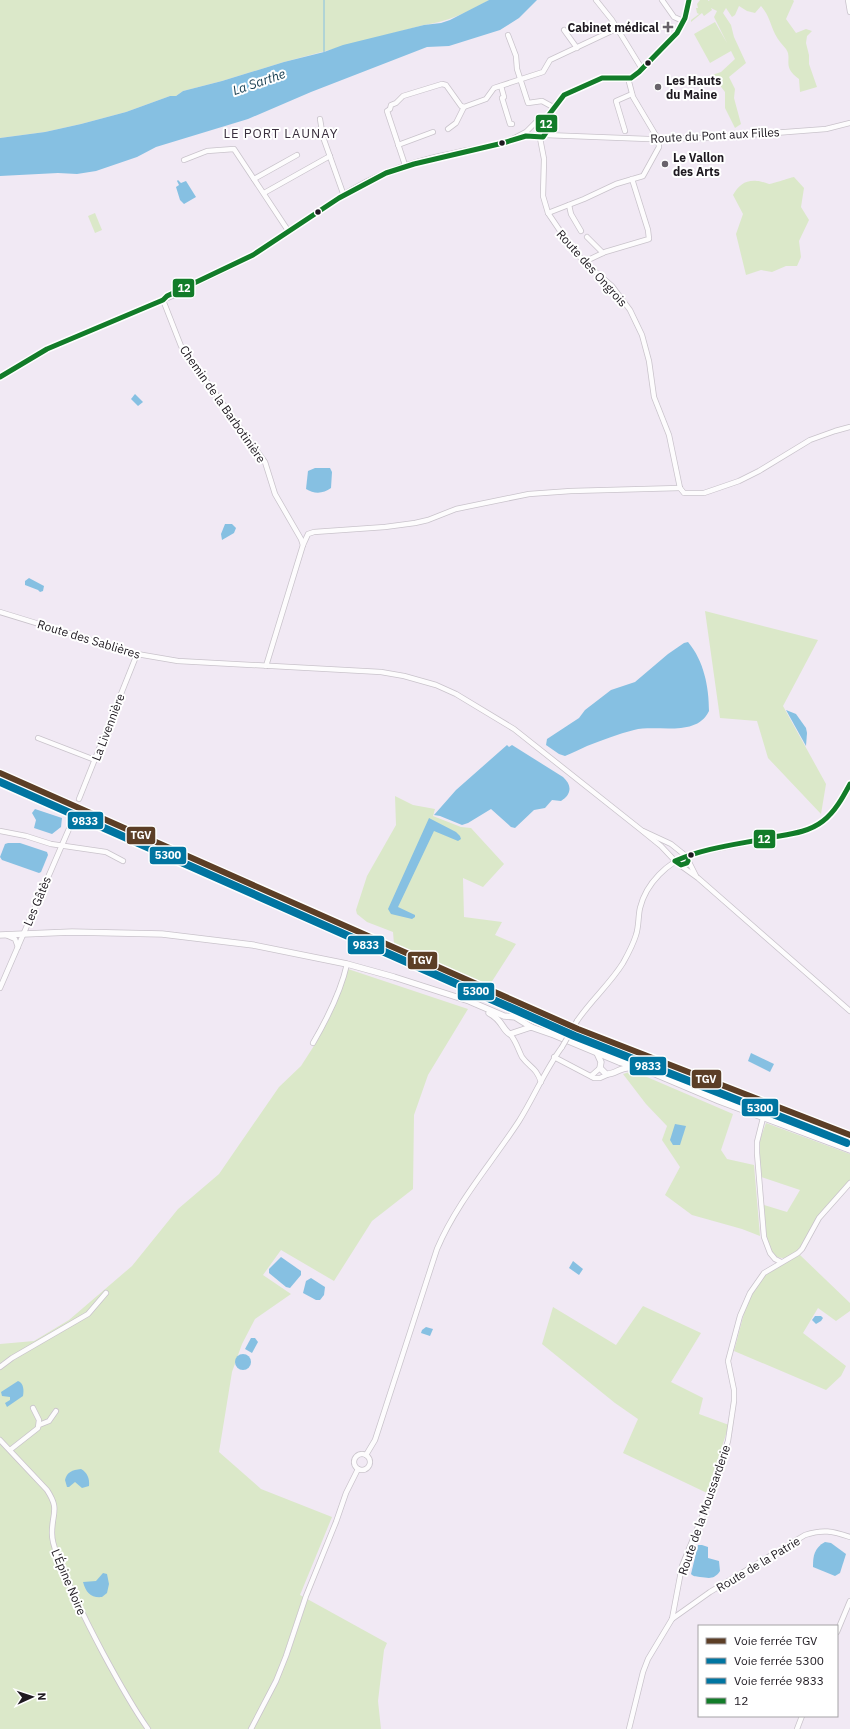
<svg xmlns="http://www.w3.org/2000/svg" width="850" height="1729" font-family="'IBM Plex Sans',sans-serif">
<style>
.green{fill:#dbe8c9}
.water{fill:#86c0e2}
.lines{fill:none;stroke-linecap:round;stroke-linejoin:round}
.stream{stroke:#86c0e2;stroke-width:1}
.minor-casing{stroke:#c9c3cb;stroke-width:6}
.major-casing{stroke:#c9c3cb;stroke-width:7}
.minor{stroke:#fdfcfd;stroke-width:4.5}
.major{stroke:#fdfcfd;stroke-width:5.5}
.minor-bridge-casing{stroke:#c9c3cb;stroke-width:6;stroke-linecap:butt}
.minor-bridge{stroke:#fdfcfd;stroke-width:4.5}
.bus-1-casing{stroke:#fff;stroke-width:8}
.bus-1{stroke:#127c29;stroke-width:5}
.rail-1-casing{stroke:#fff;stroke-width:9}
.rail-2-casing{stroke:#fff;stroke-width:9}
.rail-3-casing{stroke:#fff;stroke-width:9}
.rail-1{stroke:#5c3e26;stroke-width:6}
.rail-2{stroke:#0075a1;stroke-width:6}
.rail-3{stroke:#0075a1;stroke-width:6}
.poi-dot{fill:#68626a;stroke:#fff;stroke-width:1.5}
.bus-dot{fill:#1e1920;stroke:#fff;stroke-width:1.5}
.labels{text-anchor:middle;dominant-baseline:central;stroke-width:4;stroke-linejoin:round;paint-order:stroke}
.poi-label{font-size:12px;font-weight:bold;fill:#1e1920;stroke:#fff;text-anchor:start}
.street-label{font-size:12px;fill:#1e1920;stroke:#fff}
.water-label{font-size:13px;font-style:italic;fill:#1a4053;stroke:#fff}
.neighbourhood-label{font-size:13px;letter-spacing:1px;fill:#3a2f3e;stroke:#fff}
.line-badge{stroke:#fff;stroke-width:1.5}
.badge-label{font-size:11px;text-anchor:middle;font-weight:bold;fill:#fff}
</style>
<rect width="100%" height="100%" fill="#f1e9f4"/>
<g class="green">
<path d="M 0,0 L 489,0 C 468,12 447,22 424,25 L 284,62 L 222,81 L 183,91 L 176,96 L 170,96 L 126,112 L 81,124 L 45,132 L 0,138 Z"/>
<path d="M 700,0 L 708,0 L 708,1 L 710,0 L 793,0 L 794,1 L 786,19 L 796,33 L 806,29 L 812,31 L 807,36 L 806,43 L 809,55 L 809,64 L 817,87 L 800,92 L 799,79 C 781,66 793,59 786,49 C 782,44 778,40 775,34 C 770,23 769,15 761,6 L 755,13 L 747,11 L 739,6 L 735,15 L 732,17 L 726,8 L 723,13 L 731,25 L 734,37 L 746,63 L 729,77 L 735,89 L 734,98 L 741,124 L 735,128 L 725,108 L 725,92 L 712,75 L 721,72 L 735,59 L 731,51 L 710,63 L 694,34 L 715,22 L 727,43 L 714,17 L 717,11 L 711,8 L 712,10 L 704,16 L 702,13 L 691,22 L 691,20 L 699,14 L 697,13 L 696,8 L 698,8 L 697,4 Z"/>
<path d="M 794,177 L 804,188 L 801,207 L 809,220 L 799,241 L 801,257 L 797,266 L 786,266 L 772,272 L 761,270 L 746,275 L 736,234 L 743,214 L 733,195 C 739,185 745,180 757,181 C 761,181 765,183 769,184 C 772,184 789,178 794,177 Z"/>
<polygon points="95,213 102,230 95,233 88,216"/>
<polygon points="705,611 818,640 783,706 826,784 821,814 768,758 757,721 720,718"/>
<polygon points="395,796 413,805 435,809 433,816 461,827 471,828 504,864 483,887 463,878 464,917 502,922 495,935 516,944 489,986 394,944 393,932 367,922 357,914 356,910 367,876 396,825"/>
<polygon points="348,969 468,1009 428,1075 414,1115 413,1189 372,1221 334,1281 281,1250 263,1275 291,1294 255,1319 242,1344 232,1372 219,1452 261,1489 332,1517 300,1595 387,1643 384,1650 378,1701 381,1729 0,1729 0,1344 34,1341 69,1320 132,1266 178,1209 219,1174 279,1087 301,1066 319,1038 335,1004"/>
<polygon points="633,1071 733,1114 721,1150 727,1159 754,1165 760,1236 742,1229 692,1215 665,1195 680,1167 662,1140 667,1126 646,1104 623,1074"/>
<path d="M 766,1123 L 850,1154 L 850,1181 C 838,1194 823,1207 814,1223 C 808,1232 804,1244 796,1252 C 793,1255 788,1258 783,1258 C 763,1259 765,1217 764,1205 L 787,1212 L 800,1190 L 761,1177 L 758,1145 Z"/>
<polygon points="800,1255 850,1303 850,1311 836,1321 818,1308 803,1333 846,1366 841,1376 826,1390 734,1351 747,1302 767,1272"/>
<polygon points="643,1306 701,1333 671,1382 703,1398 699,1414 729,1425 707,1493 623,1453 638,1419 615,1403 542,1344 553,1307 616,1345"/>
</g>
<g class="water">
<polygon points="489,0 537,0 519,18 500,30 449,46 427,47 311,92 248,119 156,147 137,157 96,171 77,174 58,173 0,176 0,138 45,132 81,124 126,112 170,96 176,96 183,91 222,81 284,62 324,52 343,45 424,25 441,23 450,20"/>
<polygon points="178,180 181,183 186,181 196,197 184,204 180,200 176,187 179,185 177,181"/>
<polygon points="135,394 143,402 138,406 131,399"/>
<path d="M 330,468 L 332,472 L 331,488 C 323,494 314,494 306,489 L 308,471 L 315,468 Z"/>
<polygon points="225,524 232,524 236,528 234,533 222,540 221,534"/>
<polygon points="29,578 44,586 43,591 40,592 38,590 25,585 25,581"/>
<path d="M 688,642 C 704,661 709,687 709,711 C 696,738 657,724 634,730 C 618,734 603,740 587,746 C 580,749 573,753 565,756 L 559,754 L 546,745 L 547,739 L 579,718 L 585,710 L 611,690 L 635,682 L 668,654 L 684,643 Z"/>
<polygon points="786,710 796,714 806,728 807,733 806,746"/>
<path d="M 507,745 L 509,747 L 512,745 L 563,777 C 572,785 572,794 561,801 L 552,800 L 545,808 L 534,810 L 515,828 L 511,827 L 491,809 L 468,823 L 462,825 L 440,816 L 434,815 L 456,790 Z"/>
<polygon points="35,809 62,818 61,827 52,834 34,828 36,820 32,813"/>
<polygon points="429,818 456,832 460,836 461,839 458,841 434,831 398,907 415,915 415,917 412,919 391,914 388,909"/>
<polygon points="8,843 20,843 47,852 48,855 41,872 39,873 2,860 0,857 5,844"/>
<polygon points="751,1053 774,1064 770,1072 748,1061"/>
<polygon points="675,1124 686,1126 680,1145 673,1145 670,1140"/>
<polygon points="281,1257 301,1271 301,1275 290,1288 286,1287 269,1273 269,1269"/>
<polygon points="573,1261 583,1269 579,1275 569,1268"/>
<polygon points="311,1278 325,1287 324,1295 320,1300 316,1300 303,1293 306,1281"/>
<polygon points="815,1316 821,1316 823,1318 821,1321 816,1324 812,1320"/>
<polygon points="426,1327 433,1329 430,1336 421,1333 422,1330"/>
<polygon points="251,1338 255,1338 258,1342 252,1353 245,1349"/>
<circle cx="243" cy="1362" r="8"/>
<path d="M 18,1381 C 24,1383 24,1391 23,1396 L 7,1407 L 5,1403 L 10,1400 L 10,1397 L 2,1396 L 1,1392 Z"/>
<path d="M 81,1469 C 87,1472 90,1479 89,1486 L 82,1488 L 75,1482 L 69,1487 L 67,1487 L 65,1480 C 67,1472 72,1470 81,1469 Z"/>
<path d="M 825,1542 L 831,1543 L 846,1554 L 840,1573 L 835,1576 L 813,1567 C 813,1556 814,1548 825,1542 Z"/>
<path d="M 698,1545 L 702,1545 L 708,1547 L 708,1558 L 719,1561 L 720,1571 C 714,1580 709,1578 700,1577 C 695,1576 694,1577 691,1574 Z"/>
<path d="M 103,1573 L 107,1574 L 109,1584 L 107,1593 L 102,1597 C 91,1598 86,1593 83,1582 L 96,1581 Z"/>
</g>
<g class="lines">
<polyline class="stream" points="324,52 324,0"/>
<defs>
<g id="minor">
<polyline points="596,0 612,20 642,69"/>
<polyline points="662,0 674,17 683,21"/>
<polyline points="848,0 850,12"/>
<polyline points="564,30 577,48"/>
<polyline points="508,35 516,56 517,69 528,103 542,101 553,107"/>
<polyline points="501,86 504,97 502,98 510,124 512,124"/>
<polyline points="320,119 323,137 344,196"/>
<polyline points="546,125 548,116 553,107 564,95 602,78 631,78 639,72 677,33 685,18 689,0"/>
<polyline points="448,129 456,123 464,107"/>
<polyline points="625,131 616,101 632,94"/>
<polyline points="545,135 648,139 708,138 826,129 850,123"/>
<polyline points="540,138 544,159 543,196 548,213 571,247 586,264 612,286 630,310 642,335 649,361 654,397 669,435 680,488"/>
<polyline points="398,145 433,132"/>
<polyline points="184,160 207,151 234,149 289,232"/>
<polyline points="405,165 387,111 390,109 391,105 396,103 403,96 442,84 446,85 461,106 464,107 486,99 494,88 543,72 550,60 618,28"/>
<polyline points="254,179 297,155"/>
<polyline points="264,193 330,156"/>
<polyline points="569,205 571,214 581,231"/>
<polyline points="548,213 584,199 616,184 643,176 659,147 658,139 633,97 628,78"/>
<polyline points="587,237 603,253"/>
<polyline points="584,262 605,252 649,239 648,230 632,179"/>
<path d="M 163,300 L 167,296 C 200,281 234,267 265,247 C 302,224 337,195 376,177 C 415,159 457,152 499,144 L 527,135 L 541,137 L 546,134 L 547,127 L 542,122 L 536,122 L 526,132 L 505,143"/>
<polyline points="163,300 181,346 265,462 275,494 301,539 303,545 266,666"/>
<polyline points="0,377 27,360 47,349 177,294"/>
<polyline points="680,488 684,493 704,493 739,481 759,471 810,440 835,431 850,427"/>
<polyline points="303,545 308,534 314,532 385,527 415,523 428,520 456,509 529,494 571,491 680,488"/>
<polyline points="0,612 137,654 178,661 381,672 404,676 436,685 456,694 514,729 640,829 661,846 677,863 698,878 850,1011"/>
<polyline points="38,738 95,760"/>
<polyline points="79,799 137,654"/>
<polyline points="0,831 26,836 51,844 106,852 123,861"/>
<polyline points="643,831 671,844 686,856 696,876"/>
<polyline points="6,935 15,939 18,947"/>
<polyline points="0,988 75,815"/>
<path d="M 577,1021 C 591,1000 610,984 623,963 C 628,954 633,945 636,935 C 639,926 638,917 640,908 C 646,883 668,862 691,854 L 796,833 C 827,826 836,810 850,784"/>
<path d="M 510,1034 C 516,1041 518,1049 522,1057 C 530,1068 536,1067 541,1082"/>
<path d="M 313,1043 C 327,1019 341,991 347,964"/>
<polyline points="554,1057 594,1078 600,1078 609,1074"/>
<polyline points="591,1076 600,1068"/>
<polyline points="763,1118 757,1142 757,1153 764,1237 770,1253 775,1259 781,1262"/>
<polyline points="0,1367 12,1358 88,1314 106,1293"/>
<polyline points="39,1425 49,1421 56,1411"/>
<path d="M 0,1440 L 47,1490 C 60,1510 52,1512 52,1533 C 52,1540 54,1547 57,1554 C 69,1588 86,1621 103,1653 C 117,1679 131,1705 148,1729"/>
<polyline points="10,1450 38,1428 39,1420 33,1408"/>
<circle cx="362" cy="1462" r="8"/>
<path d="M 366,1455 L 375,1440 L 437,1249 C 457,1202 491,1164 519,1121 C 534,1097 545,1070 562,1047"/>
<path d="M 672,1619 L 710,1592 L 805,1535 C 823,1529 832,1531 850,1537"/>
<polyline points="837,1632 850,1601"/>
<polyline points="251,1729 276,1681 286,1656 306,1596 336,1522 346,1493 358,1469"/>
<polyline points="629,1729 643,1672 648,1659 672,1619 682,1566 704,1512 728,1441 734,1401 734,1390 728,1361 740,1316 750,1293 764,1273 798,1253 802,1249 819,1218 850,1183"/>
<polyline points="797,1729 802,1716"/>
</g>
<g id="major">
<polyline points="0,935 72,932 162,934 253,945 347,964 394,977 469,1001 504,1016 515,1017 531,1027 554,1035 619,1062 641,1068 719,1101 850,1150"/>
<path d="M 489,1013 C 503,1020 502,1030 510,1034 L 531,1027"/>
<path d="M 597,1053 L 601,1062 L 600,1068 L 606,1074 C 615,1075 621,1066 632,1068"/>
</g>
</defs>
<use href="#minor" class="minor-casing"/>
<use href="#major" class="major-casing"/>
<use href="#minor" class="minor"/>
<use href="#major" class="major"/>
<defs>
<polyline id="minor-bridge" points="562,1047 577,1021"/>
</defs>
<use href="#minor-bridge" class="minor-bridge-casing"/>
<use href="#minor-bridge" class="minor-bridge"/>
<defs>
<g id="bus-1">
<polyline points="0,377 47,349 163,300 167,296 253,255 339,198 386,173 414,164 503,143 526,136 543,137 547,131 546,125 548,116 564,95 602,78 631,78 639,72 677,33 685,18 689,0"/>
<path d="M 688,861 L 687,863 L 681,865 L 675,861 C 706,847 741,844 774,837 C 791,834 809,832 823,821 C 835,812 843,797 850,784"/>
</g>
</defs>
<use href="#bus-1" class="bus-1-casing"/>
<use href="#bus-1" class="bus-1"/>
<defs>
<polyline id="rail-1" points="0,773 578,1029 850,1135"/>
<polyline id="rail-2" points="0,781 575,1035 847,1142"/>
<polyline id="rail-3" points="0,783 574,1037 847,1144"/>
</defs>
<use href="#rail-1" class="rail-1-casing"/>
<use href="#rail-2" class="rail-2-casing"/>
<use href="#rail-3" class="rail-3-casing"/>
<use href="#rail-1" class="rail-1"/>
<use href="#rail-2" class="rail-2"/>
<use href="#rail-3" class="rail-3"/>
</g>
<g class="poi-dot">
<path d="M666 21h4v4h4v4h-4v4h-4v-4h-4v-4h4z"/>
<circle cx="658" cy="87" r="4"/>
<circle cx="665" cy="164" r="4"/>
</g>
<g class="bus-dot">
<circle cx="648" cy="63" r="3.5"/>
<circle cx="502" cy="143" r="3.5"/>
<circle cx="318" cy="212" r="3.5"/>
<circle cx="691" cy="855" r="3.5"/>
</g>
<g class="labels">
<g class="poi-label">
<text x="659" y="27" text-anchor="end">Cabinet médical</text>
<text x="666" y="80">Les Hauts<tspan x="666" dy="14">du Maine</tspan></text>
<text x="673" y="157">Le Vallon<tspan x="673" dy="14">des Arts</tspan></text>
</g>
<g class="street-label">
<text transform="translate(715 135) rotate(-3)">Route du Pont aux Filles</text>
<text transform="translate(592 268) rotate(48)">Route des Ongrois</text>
<text transform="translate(223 404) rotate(55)">Chemin de la Barbotinière</text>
<text transform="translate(89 639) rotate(17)">Route des Sablières</text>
<text transform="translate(108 727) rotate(-69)">La Livennière</text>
<text transform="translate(37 901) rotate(-67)">Les Gâtès</text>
<text transform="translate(704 1510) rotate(-71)">Route de la Moussarderie</text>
<text transform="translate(758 1564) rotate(-31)">Route de la Patrie</text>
<text transform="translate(69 1582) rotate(67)">L'Épine Noire</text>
</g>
<g class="water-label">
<text transform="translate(259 82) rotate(-19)">La Sarthe</text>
</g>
<g class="neighbourhood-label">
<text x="281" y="133">LE PORT LAUNAY</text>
</g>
</g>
<g class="line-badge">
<rect x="535" y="114" width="23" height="19" rx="4" fill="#127c29"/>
<rect x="172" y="278" width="23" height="20" rx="4" fill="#127c29"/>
<rect x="67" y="811" width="37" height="19" rx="4" fill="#0075a1"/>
<rect x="126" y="826" width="30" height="19" rx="4" fill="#5c3e26"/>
<rect x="753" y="829" width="23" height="20" rx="4" fill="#127c29"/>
<rect x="149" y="846" width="38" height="19" rx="4" fill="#0075a1"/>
<rect x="347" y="935" width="38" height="20" rx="4" fill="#0075a1"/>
<rect x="407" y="951" width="31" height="19" rx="4" fill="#5c3e26"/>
<rect x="457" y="982" width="38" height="19" rx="4" fill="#0075a1"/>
<rect x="629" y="1056" width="38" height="20" rx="4" fill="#0075a1"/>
<rect x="691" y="1069" width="31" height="20" rx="4" fill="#5c3e26"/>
<rect x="741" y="1098" width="38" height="19" rx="4" fill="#0075a1"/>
</g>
<g class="badge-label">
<text x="546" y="128">12</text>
<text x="184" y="292">12</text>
<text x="85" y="825">9833</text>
<text x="141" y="839">TGV</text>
<text x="764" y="843">12</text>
<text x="168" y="859">5300</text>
<text x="366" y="949">9833</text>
<text x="422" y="964">TGV</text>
<text x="476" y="995">5300</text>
<text x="648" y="1070">9833</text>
<text x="706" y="1083">TGV</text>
<text x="760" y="1112">5300</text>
</g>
<rect x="698" y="1625" width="140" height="92" fill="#ffffff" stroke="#a5a3a6"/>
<rect x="706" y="1638" width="20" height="6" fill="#5c3e26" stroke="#a5a3a6"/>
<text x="734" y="1645" font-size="12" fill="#1e1920">Voie ferrée TGV</text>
<rect x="706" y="1658" width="20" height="6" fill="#0075a1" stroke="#a5a3a6"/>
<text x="734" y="1665" font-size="12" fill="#1e1920">Voie ferrée 5300</text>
<rect x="706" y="1678" width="20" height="6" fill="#0075a1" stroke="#a5a3a6"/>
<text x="734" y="1685" font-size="12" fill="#1e1920">Voie ferrée 9833</text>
<rect x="706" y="1698" width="20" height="6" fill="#127c29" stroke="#a5a3a6"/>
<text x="734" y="1705" font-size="12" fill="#1e1920">12</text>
<g transform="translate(32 1697) rotate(87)" stroke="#ffffff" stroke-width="3" paint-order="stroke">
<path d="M0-3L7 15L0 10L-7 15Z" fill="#1e1920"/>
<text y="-6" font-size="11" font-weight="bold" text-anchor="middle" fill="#1e1920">N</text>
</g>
</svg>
